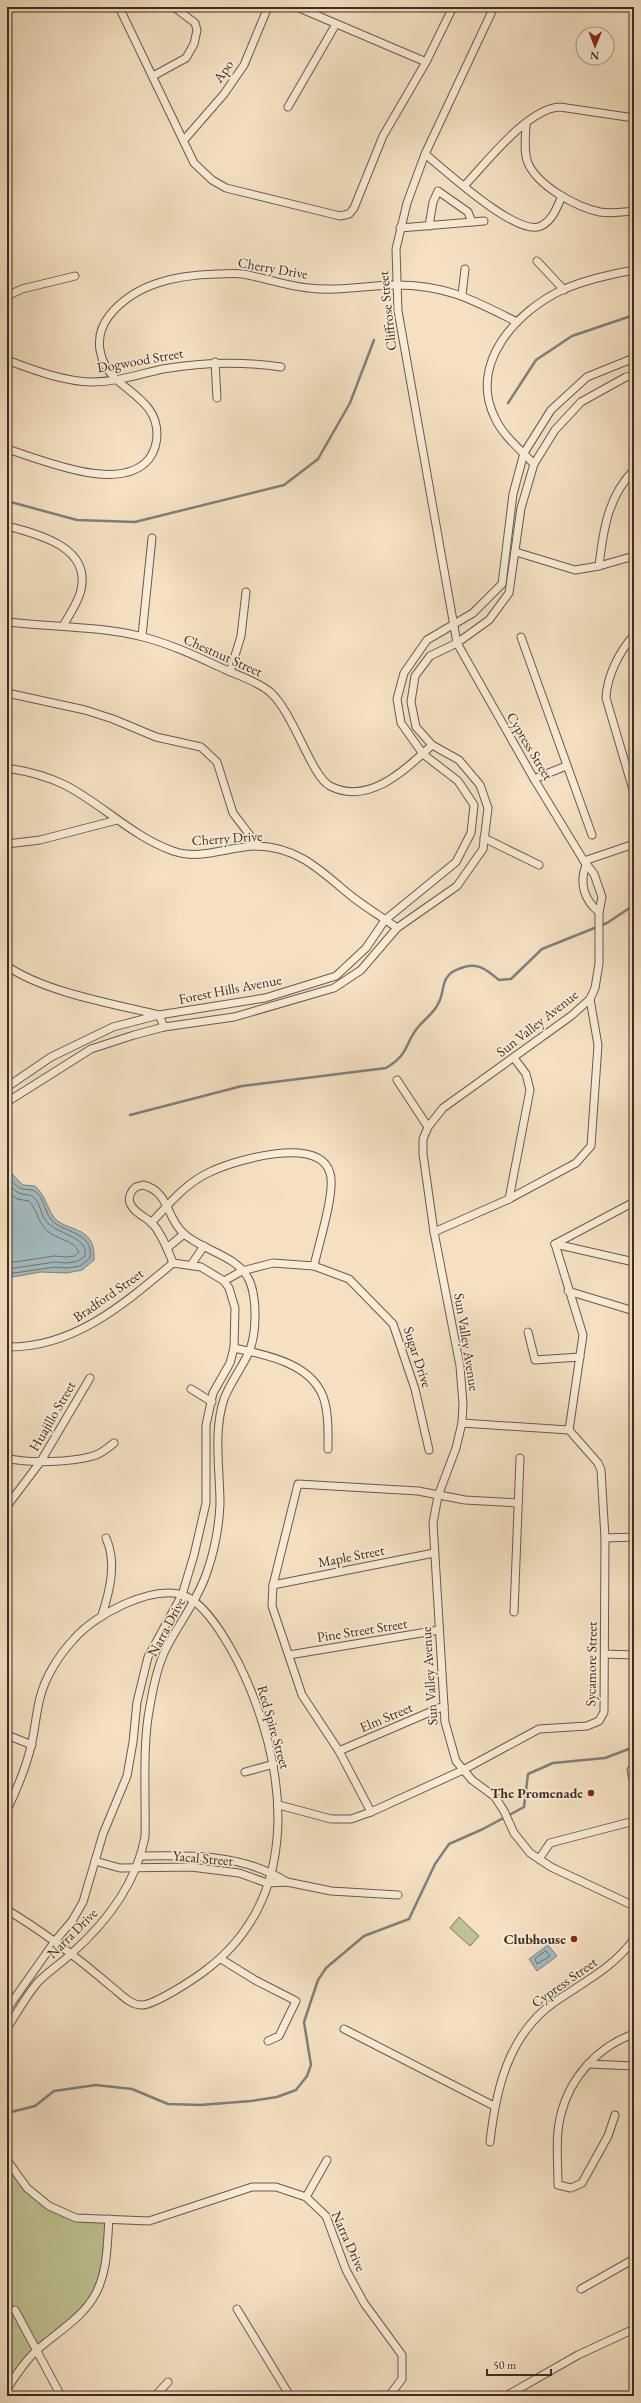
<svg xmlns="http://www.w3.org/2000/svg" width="641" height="2403" font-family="'EB Garamond',serif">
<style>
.green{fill:#bfc291;stroke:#7f775a}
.water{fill:#a3babf;stroke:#7b8181}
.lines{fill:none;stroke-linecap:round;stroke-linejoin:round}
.shore{stroke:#717372;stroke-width:1}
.stream{stroke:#7b8181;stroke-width:2.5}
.minor-casing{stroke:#6c594c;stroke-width:9}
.minor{stroke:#f8ecd7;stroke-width:7}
.poi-dot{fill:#8f2418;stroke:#f8ecd7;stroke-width:1.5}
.labels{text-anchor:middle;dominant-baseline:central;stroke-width:3.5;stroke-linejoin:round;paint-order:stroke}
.street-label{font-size:14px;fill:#3f2c24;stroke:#f8ecd7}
.poi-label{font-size:14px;font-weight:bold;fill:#3f2c24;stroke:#f8ecd7;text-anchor:end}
</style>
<rect width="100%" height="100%" fill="#f5e1c2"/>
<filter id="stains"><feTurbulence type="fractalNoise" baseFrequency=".005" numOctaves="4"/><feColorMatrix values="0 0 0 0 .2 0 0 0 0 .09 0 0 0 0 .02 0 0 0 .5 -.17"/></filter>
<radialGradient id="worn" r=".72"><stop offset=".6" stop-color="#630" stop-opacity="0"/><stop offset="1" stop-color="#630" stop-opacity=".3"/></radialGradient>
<g class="green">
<polygon points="459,1917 479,1936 470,1946 450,1928"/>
<path d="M 7,2160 C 25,2185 44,2208 75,2217 C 85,2220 99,2219 109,2219 L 106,2266 L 95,2294 L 69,2325 L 37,2351 L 7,2389 Z"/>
</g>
<g class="water">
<path d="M 7,1169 L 23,1185 L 35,1186 C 45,1195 46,1205 53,1216 C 64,1233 96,1223 94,1260 L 82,1270 L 67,1273 L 40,1272 L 13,1277 L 7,1275 Z"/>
<polygon points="548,1945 557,1956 537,1971 529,1959"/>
</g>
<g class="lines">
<g class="shore">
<path d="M 7,1175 C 11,1180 17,1188 23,1189 C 27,1190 32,1189 35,1191 C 44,1198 44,1209 50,1218 C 61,1234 94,1230 90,1258 L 80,1266 L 67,1268 L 55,1267 L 14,1273 L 7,1272"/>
<path d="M 7,1183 C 11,1187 16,1193 22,1194 C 26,1195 30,1194 33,1197 C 41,1203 40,1214 46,1221 C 55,1234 89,1236 85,1256 L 78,1261 L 67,1263 L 55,1262 L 14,1268 L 7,1267"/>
<path d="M 7,1191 L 17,1199 L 29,1201 C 38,1211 38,1225 50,1233 C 60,1240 73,1240 79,1252 L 75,1256 L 67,1257 L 54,1256 L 15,1262 L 7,1261"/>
<polygon points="546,1951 550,1956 537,1964 535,1959"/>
</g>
<g class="stream">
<polyline points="508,403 536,360 572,336 634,315"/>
<polyline points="7,501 77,520 135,522 284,485 318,459 350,403 374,340"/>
<path d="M 130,1115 L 242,1086 L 386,1068 C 411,1053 404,1043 419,1026 C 426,1018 435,1012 439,1002 C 443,995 442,986 446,979 C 450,972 454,971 461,968 C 478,962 486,969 499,980 L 511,979 L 542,949 L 607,923 L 634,905"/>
<polyline points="7,2113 35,2106 54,2091 96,2085 132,2089 168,2104 200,2105 251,2101 277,2097 296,2090 307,2076 311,2065 304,2022 318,1980 326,1968 364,1936 409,1919 435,1864 449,1844 483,1829 524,1807 528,1774 553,1763 605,1758 634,1747"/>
</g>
<defs>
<g id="minor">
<polyline points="119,7 194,163 212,180 226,188 340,216 349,214 354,208 383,136 426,62 453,7"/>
<polyline points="297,7 426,62"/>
<polyline points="494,7 425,154 407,203 396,249 398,311 457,643 534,779 584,861 594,874 602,897 599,912 599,964 595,988 590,999 571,1016 443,1108 428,1127 423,1139 423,1154 434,1232 460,1366 463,1404 462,1423 456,1448 438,1496 433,1523 445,1722 456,1761 472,1780 495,1797 504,1811 514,1833 530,1853 551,1867 634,1906"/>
<polyline points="153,76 186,58 194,44 197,30 195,23 174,7"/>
<polyline points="288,107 336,24"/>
<path d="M 526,123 C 526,135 523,151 528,163 C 538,186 576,207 600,212 C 611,214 623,212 634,211"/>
<polyline points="184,140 224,94 244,65 268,7"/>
<path d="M 425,154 C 445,170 518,238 541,226 C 553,220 557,207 562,196"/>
<path d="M 465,185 C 486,163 528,108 560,107 L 634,118"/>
<polyline points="429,226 433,202 438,191 468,212 472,222"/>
<polyline points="400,228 484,221"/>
<polyline points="537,261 564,290"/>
<polyline points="462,295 465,269"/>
<polyline points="7,296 22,289 75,276"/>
<path d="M 7,360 C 34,370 62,381 92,382 C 117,382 139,374 163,369 C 204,362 241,361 281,367"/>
<polyline points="215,362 217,398"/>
<path d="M 7,449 C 43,460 120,494 149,459 C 154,452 157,442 157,434 C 157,407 135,396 117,380 C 98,363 93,337 109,316 C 135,283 177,275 217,274 C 225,274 235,273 243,274 C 265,278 287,286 309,288 C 338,292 367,285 396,285 C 447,285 473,300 517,322"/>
<path d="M 534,464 C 521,450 503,436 495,418 C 468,364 516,311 564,289 C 586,280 611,274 634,270"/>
<path d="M 7,526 C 38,534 91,547 81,590 C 78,603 69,615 63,626"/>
<polyline points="516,552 575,570 599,566 634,556"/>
<path d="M 599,566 C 603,531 608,496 634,470"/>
<path d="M 7,622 C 52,627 99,626 143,637 C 171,644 198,657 224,669 C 239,676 257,681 270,692 C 294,713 311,776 330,786 C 369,806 406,769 432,745"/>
<path d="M 634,635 C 619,652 607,676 606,698 L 634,793"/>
<polyline points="142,636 152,538"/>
<polyline points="521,637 592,835"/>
<polyline points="230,672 241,636 246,592"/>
<polyline points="7,693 85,710 113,719 156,737 201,747 217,762 233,813 258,846"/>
<path d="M 7,768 C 26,771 47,776 65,785 C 102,804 133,837 173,851 C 202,861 228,846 257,846 C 298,847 321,871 350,895 C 365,907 382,917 397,928"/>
<polyline points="534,779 566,766"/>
<polyline points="484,838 539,865"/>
<polyline points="7,844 40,840 117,820"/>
<polyline points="584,861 634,844"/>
<path d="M 586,865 C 579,883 584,900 599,912"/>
<path d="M 7,966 C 44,992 114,1004 159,1015 L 164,1027"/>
<polyline points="397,1080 428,1127"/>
<polyline points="7,1087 51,1057 113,1027 159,1015 265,998 336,976 366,948 385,920 456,862 471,833 474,805 458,781 423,754 401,723 397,699 404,673 427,640 473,613 502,584 513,494 524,453 551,410 587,377 634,358"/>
<polyline points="7,1102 91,1049 134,1035 164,1027 234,1017 334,988 361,970 397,928 457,886 483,849 488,808 480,785 459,760 432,745 416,727 411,702 415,676 430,656 457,643 489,620 509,593 521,508 534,464 555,430 581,402 626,377 634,375"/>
<polyline points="509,1199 530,1090 526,1074 514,1058"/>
<path d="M 151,1223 C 168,1205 186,1183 208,1173 C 234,1160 319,1135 330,1173 C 336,1191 318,1246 314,1266"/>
<polyline points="434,1232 509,1199 576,1163 591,1146 598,1045 590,999"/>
<polyline points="555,1244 583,1335 569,1430"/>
<polyline points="555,1244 634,1202"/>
<polyline points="555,1244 634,1262"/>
<polyline points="167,1248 184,1234"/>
<polyline points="191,1265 204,1246"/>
<polyline points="224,1281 242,1271 273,1263 314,1266 349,1279 393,1324 415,1389 429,1450"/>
<polyline points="568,1291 634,1311"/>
<polyline points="528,1332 535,1360 580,1357"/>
<path d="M 7,1347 C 74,1348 124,1304 173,1263"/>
<path d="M 234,1348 C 267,1355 316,1364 325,1403 C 329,1418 328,1434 328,1449"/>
<polyline points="191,1389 212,1402"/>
<path d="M 7,1458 C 27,1464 74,1462 93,1456 C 101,1454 108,1448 114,1443"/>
<polyline points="7,1506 41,1461 90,1378"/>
<polyline points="605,1538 634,1537"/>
<polyline points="273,1585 434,1553"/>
<polyline points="514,1612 520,1458"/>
<path d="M 102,1615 C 110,1590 117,1562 106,1538"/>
<polyline points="605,1654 634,1655"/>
<polyline points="289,1655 439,1630"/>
<polyline points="7,1735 32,1745"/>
<polyline points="339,1751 444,1706"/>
<polyline points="631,1770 634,1783"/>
<polyline points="245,1772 274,1764"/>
<polyline points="279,1805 331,1819 351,1819 371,1812 463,1770 539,1729 587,1726 599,1721 604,1712 605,1538 601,1470 598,1463 569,1430 462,1423"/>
<path d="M 7,1810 C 17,1789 26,1768 31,1746 C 35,1730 36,1713 40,1698 C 45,1677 59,1655 74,1639 C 94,1615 151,1585 183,1595 C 206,1603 227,1641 238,1662 C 288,1763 306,1898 202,1973 C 191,1981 154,2005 142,2005 C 130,2005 122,1995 113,1988 C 79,1959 46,1933 7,1910"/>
<polyline points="371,1812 339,1751 302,1695 272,1606 273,1585 298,1484 418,1491 465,1500 518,1503"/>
<path d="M 141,1856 C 192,1855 243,1854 287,1882"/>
<polyline points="539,1859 550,1843 634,1821"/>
<polyline points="95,1861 120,1868 191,1867 239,1873 267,1883 287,1882 331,1891 398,1895"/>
<polyline points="221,1959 255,1980 296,2001 279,2036 268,2041"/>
<polyline points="7,2009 55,1941 72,1921 83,1902 103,1834 127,1776 133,1742 137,1702 148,1657 182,1595 194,1555 206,1503 206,1425 213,1393 230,1363 234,1348 235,1308 229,1288 224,1281 201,1267 173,1263"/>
<path d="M 7,2028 C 17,2013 26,1996 38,1982 C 48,1972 60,1964 71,1954 C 106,1923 136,1884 145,1837 C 146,1797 142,1744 150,1706 C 153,1688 157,1669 164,1653 C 177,1625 197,1602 207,1572 C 214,1552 219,1526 220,1504 C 220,1470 213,1432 224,1399 C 230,1383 241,1369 248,1354 C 257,1336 257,1300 250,1282 C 239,1255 202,1251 183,1233 C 166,1217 169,1191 143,1185 L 136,1187 C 131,1191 128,1197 130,1203 C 134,1213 144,1216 151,1222 C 161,1232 168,1250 173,1263"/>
<polyline points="344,2029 494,2106"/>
<polyline points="588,2064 634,2066"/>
<path d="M 615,2115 L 608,2136 L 582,2183 L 571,2188 L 558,2185 C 558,2162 555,2136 561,2114 C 570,2078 598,2046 634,2034"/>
<path d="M 490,2142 C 496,2088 509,2033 556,2001 C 584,1982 614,1967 634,1939"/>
<polyline points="7,2160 27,2188 49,2206 76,2218 149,2221 252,2187 276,2187 306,2197 326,2216 346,2270 364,2303 402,2355 402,2379 389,2396"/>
<polyline points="306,2197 327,2160"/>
<polyline points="581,2289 634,2259"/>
<polyline points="237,2309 290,2396"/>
<polyline points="15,2310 61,2396"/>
<path d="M 7,2389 C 16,2375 25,2361 37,2350 C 57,2332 83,2318 96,2293 C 108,2270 107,2244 109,2219"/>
<polyline points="155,2396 168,2382"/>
<polyline points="506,2396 578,2355 634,2329"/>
</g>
</defs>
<use href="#minor" class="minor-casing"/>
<use href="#minor" class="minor"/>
</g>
<g class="poi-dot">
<circle cx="591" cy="1793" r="4"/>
<circle cx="574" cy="1939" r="4"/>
</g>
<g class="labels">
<g class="street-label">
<text transform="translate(223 71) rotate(-56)">Apo</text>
<text transform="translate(273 268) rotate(10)">Cherry Drive</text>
<text transform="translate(387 311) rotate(-96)">Cliffrose Street</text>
<text transform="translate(140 360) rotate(-10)">Dogwood Street</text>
<text transform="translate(223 655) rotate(24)">Chestnut Street</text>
<text transform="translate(530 746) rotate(59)">Cypress Street</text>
<text transform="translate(227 838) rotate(-4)">Cherry Drive</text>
<text transform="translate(230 989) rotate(-11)">Forest Hills Avenue</text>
<text transform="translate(537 1023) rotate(-38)">Sun Valley Avenue</text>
<text transform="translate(108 1295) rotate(-35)">Bradford Street</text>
<text transform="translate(467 1342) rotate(81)">Sun Valley Avenue</text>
<text transform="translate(418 1357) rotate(72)">Sugar Drive</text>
<text transform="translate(52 1416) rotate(-60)">Huajillo Street</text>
<text transform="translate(351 1556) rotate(-11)">Maple Street</text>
<text transform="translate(166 1627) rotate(-62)">Narra Drive</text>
<text transform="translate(362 1630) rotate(-9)">Pine Street Street</text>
<text transform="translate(591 1664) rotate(-89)">Sycamore Street</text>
<text transform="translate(429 1676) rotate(-94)">Sun Valley Avenue</text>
<text transform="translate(386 1717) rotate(-23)">Elm Street</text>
<text transform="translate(274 1727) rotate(74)">Red Spire Street</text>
<text transform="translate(203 1858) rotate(5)">Yacal Street</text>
<text transform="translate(72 1933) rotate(-45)">Narra Drive</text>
<text transform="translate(564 1982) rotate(-35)">Cypress Street</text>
<text transform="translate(349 2241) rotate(66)">Narra Drive</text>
</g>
<g class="poi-label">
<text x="583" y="1793">The Promenade</text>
<text x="566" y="1939">Clubhouse</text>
</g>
</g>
<rect width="641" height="2403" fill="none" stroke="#f5e1c2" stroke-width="24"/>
<rect x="8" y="8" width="625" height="2387" fill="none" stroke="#3f2c24" stroke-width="2"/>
<rect x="12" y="12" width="617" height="2379" fill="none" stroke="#3f2c24"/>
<g transform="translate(595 46) rotate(181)"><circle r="19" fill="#f8ecd7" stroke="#ae9f8f"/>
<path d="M0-3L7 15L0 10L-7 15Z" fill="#8f2418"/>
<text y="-6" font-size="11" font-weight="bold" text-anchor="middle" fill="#3f2c24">N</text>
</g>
<path d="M487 2369v6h64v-6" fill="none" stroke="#3f2c24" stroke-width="2"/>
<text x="493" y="2369" font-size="12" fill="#3f2c24" stroke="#f8ecd7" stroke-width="3" paint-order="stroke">50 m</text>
<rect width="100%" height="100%" filter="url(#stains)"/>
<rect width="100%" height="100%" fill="url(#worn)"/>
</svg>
